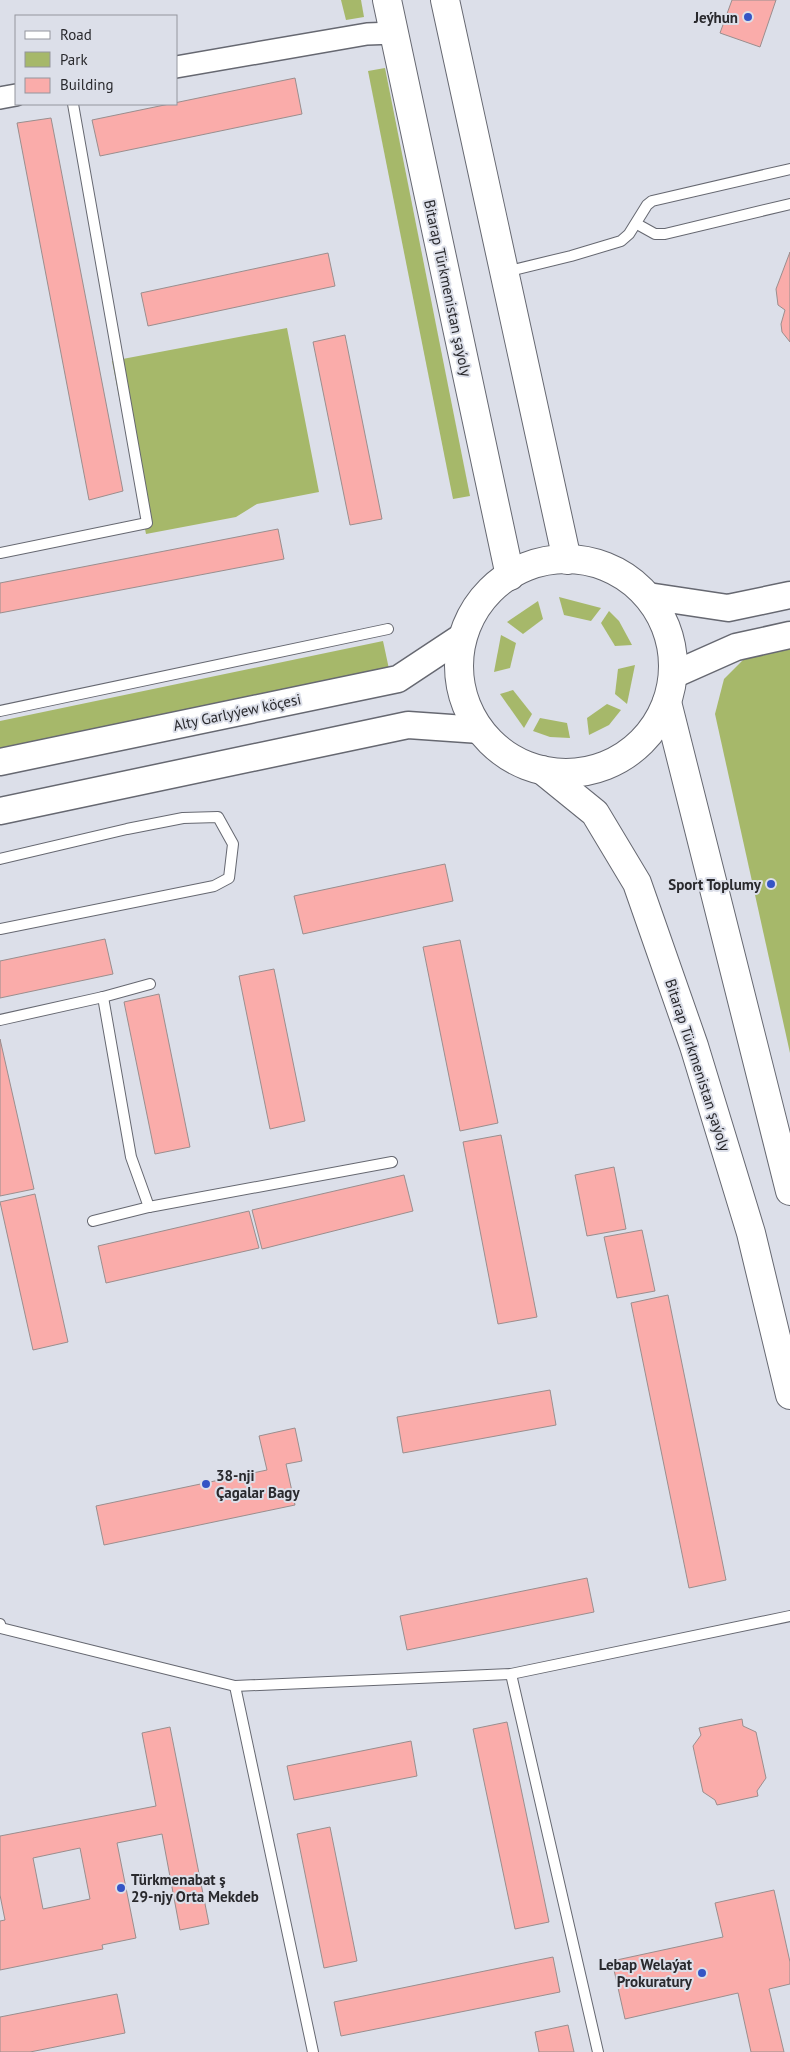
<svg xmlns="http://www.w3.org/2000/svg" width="790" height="2052" font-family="'PT Sans',sans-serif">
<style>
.green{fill:#a6b86a}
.building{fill:#faacaa;stroke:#9a8e8e;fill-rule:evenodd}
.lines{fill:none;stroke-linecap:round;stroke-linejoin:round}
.service-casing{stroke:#666871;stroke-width:12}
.minor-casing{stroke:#666871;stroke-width:24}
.tertiary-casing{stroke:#666871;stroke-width:29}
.secondary-casing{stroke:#666871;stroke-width:30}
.service{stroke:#fff;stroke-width:10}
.minor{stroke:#fff;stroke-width:21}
.tertiary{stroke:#fff;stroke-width:26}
.secondary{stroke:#fff;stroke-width:28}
.poi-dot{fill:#3454c5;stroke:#dcdfe9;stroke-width:2}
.labels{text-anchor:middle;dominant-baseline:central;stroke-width:4;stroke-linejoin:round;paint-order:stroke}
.poi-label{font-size:15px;font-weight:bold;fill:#29292d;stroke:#dcdfe9;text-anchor:end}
.street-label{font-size:15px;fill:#29292d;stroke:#dcdfe9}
</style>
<rect width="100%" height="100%" fill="#dcdfe9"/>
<g class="green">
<polygon points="341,0 361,0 364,17 346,20"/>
<polygon points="385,68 470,496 453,499 368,71"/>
<polygon points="287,328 319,492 257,504 236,517 146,534 112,361"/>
<polygon points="559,597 601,608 591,621 564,615"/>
<polygon points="538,601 543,619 523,634 507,622"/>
<polygon points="609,611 619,621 632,645 615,646 601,623"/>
<polygon points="501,635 516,643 510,668 494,672"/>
<polygon points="383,641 389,669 0,750 0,721"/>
<polygon points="790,649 790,1053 715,714 724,679 744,659"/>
<polygon points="635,665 627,704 615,694 618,669"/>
<polygon points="513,690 532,714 524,728 500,694"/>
<polygon points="607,704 621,710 609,725 589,735 587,718"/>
<polygon points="540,718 567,723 570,738 550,737 533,731"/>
</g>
<g class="building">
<polygon points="732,0 776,0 760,47 720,33"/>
<polygon points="295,78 302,114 100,156 92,120"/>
<polygon points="51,118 123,491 89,500 17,123"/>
<polygon points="790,252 790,342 782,332 781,324 785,310 778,305 776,289"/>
<polygon points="328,253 335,286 148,326 141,293"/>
<polygon points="345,335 382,519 350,525 313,342"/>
<polygon points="278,529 284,559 0,613 0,583"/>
<polygon points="445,864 453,901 303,934 294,896"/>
<polygon points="105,939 113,974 0,998 0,961"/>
<polygon points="460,940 498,1123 460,1131 423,947"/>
<polygon points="274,969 305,1121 270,1129 239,976"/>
<polygon points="159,994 190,1147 155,1154 124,1002"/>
<polygon points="0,1039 34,1189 0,1196"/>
<polygon points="501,1135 537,1317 498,1324 463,1142"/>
<polygon points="614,1167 626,1229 587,1236 575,1175"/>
<polygon points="404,1175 413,1211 262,1249 252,1210"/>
<polygon points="35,1194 68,1342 33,1350 0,1202"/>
<polygon points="249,1211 259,1248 106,1283 98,1246"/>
<polygon points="642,1230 655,1291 617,1298 604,1237"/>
<polygon points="668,1295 726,1580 689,1588 631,1303"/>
<polygon points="550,1390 556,1425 403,1453 397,1417"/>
<polygon points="295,1428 302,1461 286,1464 295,1505 104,1545 96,1506 267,1470 259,1436"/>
<polygon points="587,1578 594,1612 407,1650 400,1616"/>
<polygon points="742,1719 743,1726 756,1732 766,1778 757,1791 758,1796 717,1805 715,1800 703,1792 693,1746 701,1735 699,1728"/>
<polygon points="507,1722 549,1922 515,1929 473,1729"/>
<path d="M 170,1727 L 209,1924 L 180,1930 L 162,1834 L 117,1843 L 136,1938 L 102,1945 L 103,1949 L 0,1970 L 0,1921 L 5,1920 L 0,1895 L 0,1836 L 156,1806 L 142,1733 ZM 80,1848 L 90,1899 L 43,1909 L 33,1858 Z"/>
<polygon points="411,1741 417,1776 294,1800 287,1766"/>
<polygon points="330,1827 357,1961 324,1968 297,1834"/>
<polygon points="774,1890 790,1962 790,1984 769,1989 784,2052 751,2052 738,1993 625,2019 612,1961 723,1937 715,1903"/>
<polygon points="553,1957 560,1992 341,2036 334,2002"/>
<polygon points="117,1994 125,2033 30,2052 0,2052 0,2017"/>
<polygon points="568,2025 574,2052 539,2052 535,2032"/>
</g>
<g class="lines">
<defs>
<g id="service">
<polyline points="637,224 655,234 665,234 790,204"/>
<polyline points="505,272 571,256 621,241 629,234 647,205 652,201 790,169"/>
<polyline points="0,553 147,523 73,104"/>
<polyline points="0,711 388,629"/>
<polyline points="0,859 127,829 183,818 218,817 233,844 229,878 214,886 0,929"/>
<polyline points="103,997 131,1157 149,1207"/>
<polyline points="0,1020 103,997 150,984"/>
<polyline points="93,1221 149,1207 392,1162"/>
<polyline points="0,1624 1,1628 235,1686 511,1674 790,1616"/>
<polyline points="511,1674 598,2052"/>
<polyline points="235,1686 313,2052"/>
</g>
<g id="minor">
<polyline points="176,67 367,34 394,33"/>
<polyline points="0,98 16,95"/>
</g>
<g id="tertiary">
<polyline points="648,596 728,608 790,595"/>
<polyline points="673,675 736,647 790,635"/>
<polyline points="0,762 398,679 463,636"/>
<polyline points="0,811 408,725 480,730"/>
</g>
<g id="secondary">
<polyline points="387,0 510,576"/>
<polyline points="445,0 567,560"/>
<circle cx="566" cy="666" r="107"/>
<polyline points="667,702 790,1191"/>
<polyline points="542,770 595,813 637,883 694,1046 751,1233 790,1395"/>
</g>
</defs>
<use href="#service" class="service-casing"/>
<use href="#minor" class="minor-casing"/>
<use href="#tertiary" class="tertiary-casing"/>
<use href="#secondary" class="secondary-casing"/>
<use href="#service" class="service"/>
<use href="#minor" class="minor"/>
<use href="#tertiary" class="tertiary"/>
<use href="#secondary" class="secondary"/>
</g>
<g class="poi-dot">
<circle cx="748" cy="17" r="5"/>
<circle cx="771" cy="884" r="5"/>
<circle cx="206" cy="1484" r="5"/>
<circle cx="121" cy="1888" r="5"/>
<circle cx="702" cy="1973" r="5"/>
</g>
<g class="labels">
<g class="poi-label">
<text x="738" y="17">Jeýhun</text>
<text x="761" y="884">Sport Toplumy</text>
<text x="216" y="1475" text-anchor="start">38-nji<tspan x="216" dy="17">Çagalar Bagy</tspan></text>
<text x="131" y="1879" text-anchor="start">Türkmenabat ş<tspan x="131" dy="17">29-njy Orta Mekdeb</tspan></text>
<text x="692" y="1964">Lebap Welaýat<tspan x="692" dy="17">Prokuratury</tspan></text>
</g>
<g class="street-label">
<text transform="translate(448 288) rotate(78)">Bitarap Türkmenistan şaýoly</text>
<text transform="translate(237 712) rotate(-12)">Alty Garlyýew köçesi</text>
<text transform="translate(698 1065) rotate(72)">Bitarap Türkmenistan şaýoly</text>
</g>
</g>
<rect x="15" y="15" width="162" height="90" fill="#dcdfe9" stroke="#94969e"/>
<rect x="25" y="31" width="25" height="8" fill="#ffffff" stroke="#94969e"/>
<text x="60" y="40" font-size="15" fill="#29292d">Road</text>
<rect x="25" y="52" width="25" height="15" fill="#a6b86a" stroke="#94969e"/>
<text x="60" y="65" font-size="15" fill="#29292d">Park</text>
<rect x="25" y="78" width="25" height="15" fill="#faacaa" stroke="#94969e"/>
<text x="60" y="90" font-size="15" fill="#29292d">Building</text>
</svg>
